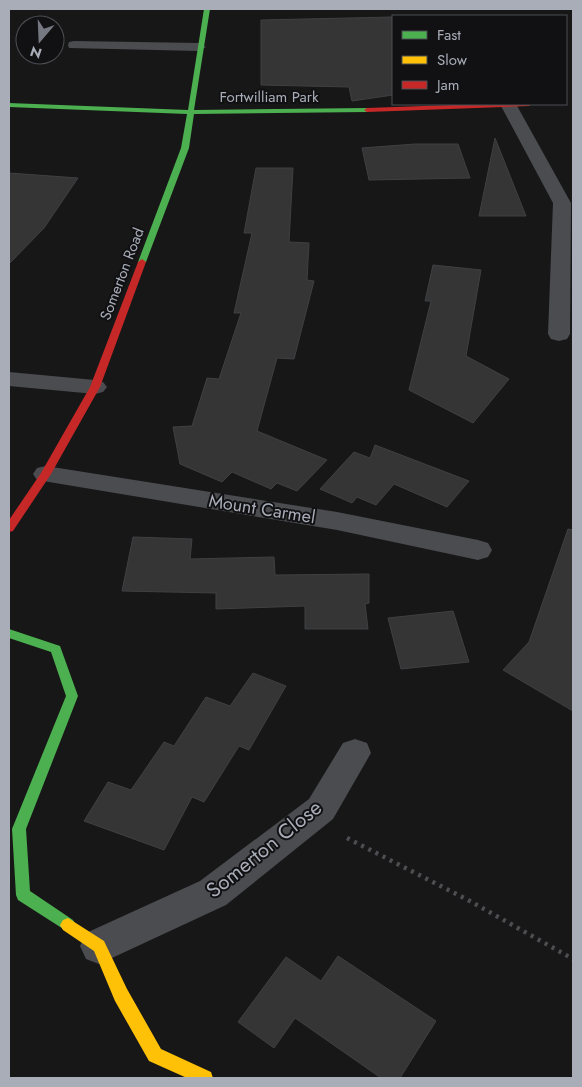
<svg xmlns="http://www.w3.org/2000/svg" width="582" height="1087" font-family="Jost,sans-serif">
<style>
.building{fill:#353536;stroke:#3f4043}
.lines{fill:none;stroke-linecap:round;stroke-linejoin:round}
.path{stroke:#4d4e52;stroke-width:4.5;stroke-dasharray:3 5;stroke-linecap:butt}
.lane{fill:#4b4c50;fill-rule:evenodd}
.street{fill:#4b4c50;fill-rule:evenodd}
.fast{fill:#4caf50;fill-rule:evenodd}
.slow{fill:#ffc107;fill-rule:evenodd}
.jam{fill:#c62828;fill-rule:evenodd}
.labels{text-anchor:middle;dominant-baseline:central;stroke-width:4;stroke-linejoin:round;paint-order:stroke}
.far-street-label{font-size:15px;fill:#a8adb8;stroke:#111113}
.street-label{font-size:18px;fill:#a8adb8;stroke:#111113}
.near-street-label{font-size:21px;fill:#a8adb8;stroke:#111113}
</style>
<rect width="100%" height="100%" fill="#171717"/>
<g class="building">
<polygon points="393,17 393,95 352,101 349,87 261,85 261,20"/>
<polygon points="495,138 526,216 479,216"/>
<polygon points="415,144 458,144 470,178 369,180 362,148"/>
<polygon points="256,168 293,168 289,242 309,243 307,280 314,281 294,359 277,358 257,431 327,460 297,491 277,483 271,489 232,472 222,482 180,464 173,427 192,426 207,378 219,379 241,313 234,313 252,233 244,233"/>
<polygon points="9,173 78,178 44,228 9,264"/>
<polygon points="433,265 481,270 466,356 509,379 473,423 409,390 431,301 425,301"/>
<polygon points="375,445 469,481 447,507 394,484 376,505 357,497 352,503 320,489 354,452 370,458"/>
<polygon points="568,529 573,530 573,711 503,670 529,642"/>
<polygon points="133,537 192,539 190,559 274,557 275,575 369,574 369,603 365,604 368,629 305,629 305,606 216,609 216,593 122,591"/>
<polygon points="453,611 469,662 401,669 388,618"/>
<polygon points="253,673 286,686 249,750 239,746 204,802 192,797 164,850 84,821 108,782 131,790 164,742 174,746 206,697 230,706"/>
<polygon points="338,956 436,1021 400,1078 381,1078 295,1018 274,1048 238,1022 286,957 321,981"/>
</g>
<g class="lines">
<polyline class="path" points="347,838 468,900 573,959"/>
<polygon class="lane" points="74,41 199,43 206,47 199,51 69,48 68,45 69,42"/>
<g class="street">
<polygon points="502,104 516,104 571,203 570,334 567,339 559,341 551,339 548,334 553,203 501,106"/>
<polygon points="9,372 95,380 103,382 107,387 103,392 95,394 9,386"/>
<polygon points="46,466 337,512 478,540 488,543 492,550 488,557 478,560 337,530 37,480 33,474 37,468"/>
<polygon points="355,739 367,743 371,753 333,819 226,905 99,964 86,959 80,946 86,933 200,881 309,799 343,743"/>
</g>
<g class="fast">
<polygon points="204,9 210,9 194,110 367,108 370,110 367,112 194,114 189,148 146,262 142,265 139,264 138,262 181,148 187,114 9,107 9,103 188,110"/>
<polygon points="9,629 60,646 78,696 26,829 30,891 73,920 76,925 73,930 68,932 18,900 16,895 12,829 66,696 51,652 9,638"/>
</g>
<polygon class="slow" points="68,918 104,941 127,989 161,1049 211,1072 213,1078 187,1078 149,1061 115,1001 94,951 63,930 60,925 63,920"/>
<g class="jam">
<polygon points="481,104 532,104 529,106 367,112 364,110 367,108"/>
<polygon points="142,259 146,262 100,387 51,474 13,531 9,532 9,520 41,473 90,387 138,262"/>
</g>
</g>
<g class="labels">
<g class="far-street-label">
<text x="269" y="97">Fortwilliam Park</text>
<text transform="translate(122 274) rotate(-69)">Somerton Road</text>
</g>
<g class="street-label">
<text transform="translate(262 509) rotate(9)">Mount Carmel</text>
</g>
<g class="near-street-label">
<text transform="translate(264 849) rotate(-39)">Somerton Close</text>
</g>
</g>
<rect width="582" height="1087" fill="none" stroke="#a8adb8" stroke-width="20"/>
<rect x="392" y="15" width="175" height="90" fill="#111113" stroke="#4d4f55"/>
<rect x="402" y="31" width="25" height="8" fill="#4caf50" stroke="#4d4f55"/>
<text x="437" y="40" font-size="15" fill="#a8adb8">Fast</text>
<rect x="402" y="56" width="25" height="8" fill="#ffc107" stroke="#4d4f55"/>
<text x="437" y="65" font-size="15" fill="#a8adb8">Slow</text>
<rect x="402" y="81" width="25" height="8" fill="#c62828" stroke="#4d4f55"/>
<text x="437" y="90" font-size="15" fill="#a8adb8">Jam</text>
<g transform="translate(40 40) rotate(199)"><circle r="24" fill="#111113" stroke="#4d4f55"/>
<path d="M0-4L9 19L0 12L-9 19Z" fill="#757880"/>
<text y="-8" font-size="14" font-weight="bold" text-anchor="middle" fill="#a8adb8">N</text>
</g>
</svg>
